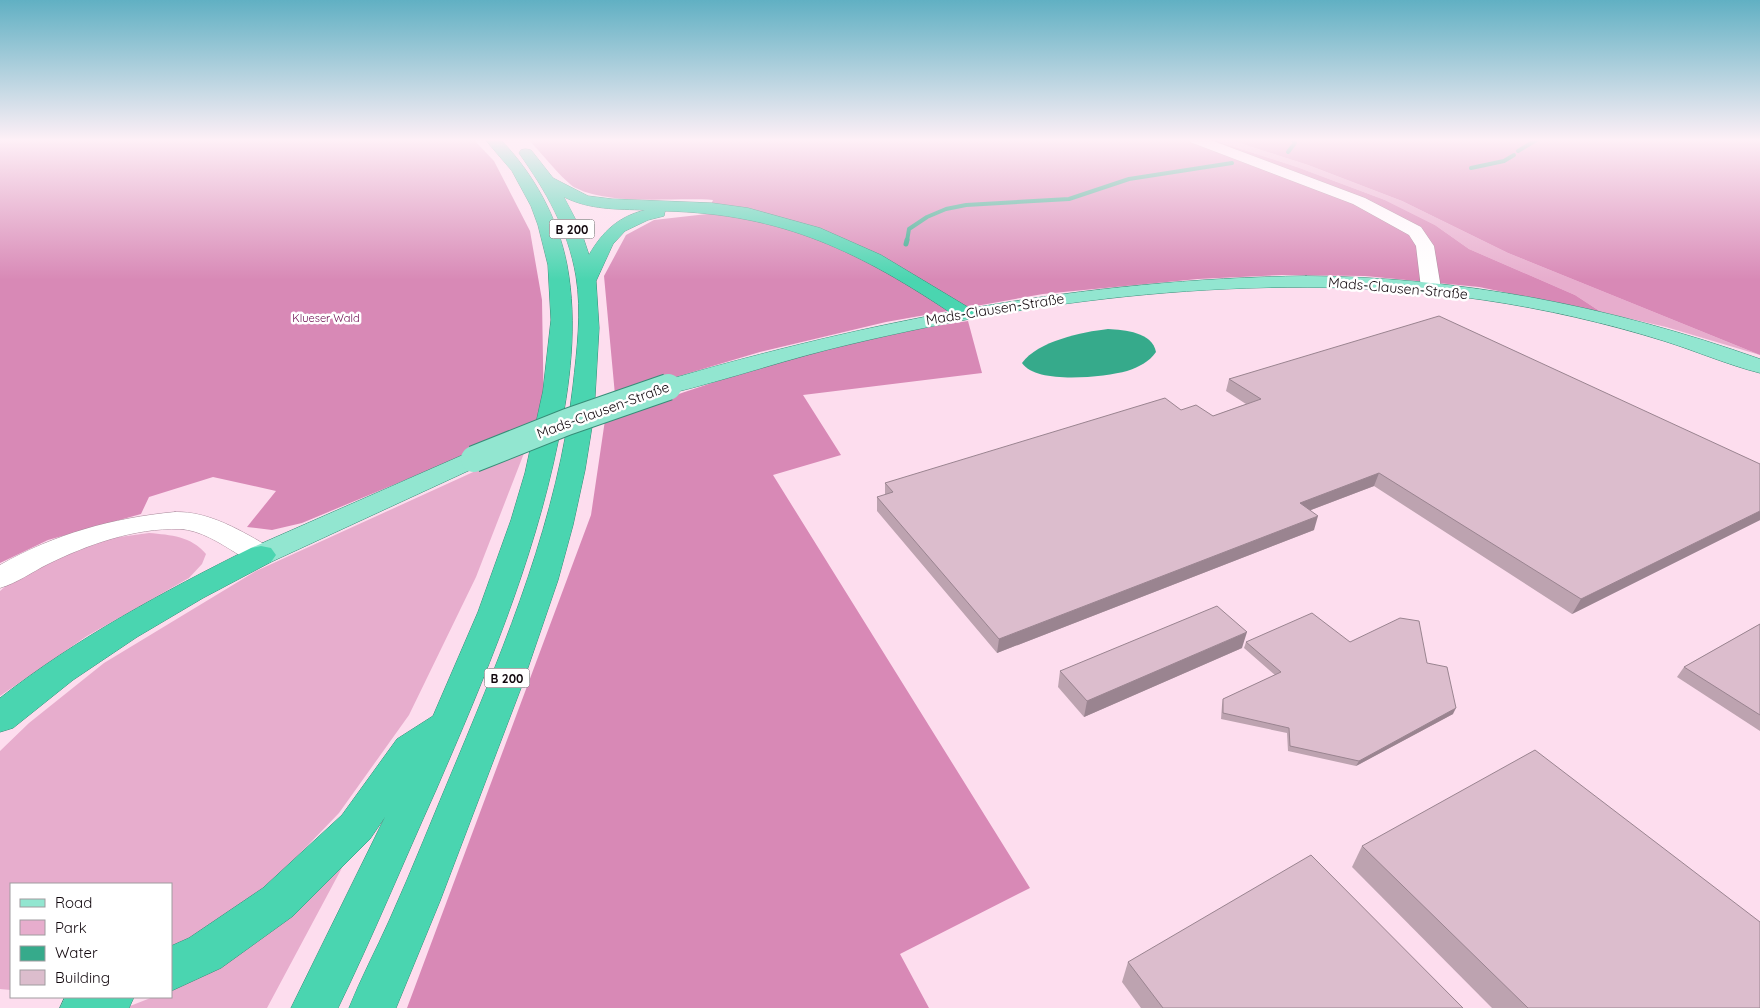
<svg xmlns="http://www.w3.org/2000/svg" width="1760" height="1008" font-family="Quicksand,sans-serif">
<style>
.green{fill:#e7adcd}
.forest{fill:#d889b6}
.water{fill:#36aa8b}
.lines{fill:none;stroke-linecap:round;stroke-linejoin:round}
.stream-far1{stroke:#36aa8b;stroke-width:4}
.stream{stroke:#36aa8b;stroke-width:5}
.minor-casing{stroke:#a78999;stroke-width:1}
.major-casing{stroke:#368d77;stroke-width:1}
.highway-casing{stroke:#368d77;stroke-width:1}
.minor{fill:#fff;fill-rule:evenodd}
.major{fill:#92e6d0;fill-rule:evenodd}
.highway{fill:#4ad5b0;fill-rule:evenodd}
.major-bridge-casing{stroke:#368d77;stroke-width:28;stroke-linecap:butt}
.major-bridge{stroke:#92e6d0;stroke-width:26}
.wall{fill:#bda3b0}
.shaded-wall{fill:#9a8490}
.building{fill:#dcbdcd;stroke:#9a8490}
.labels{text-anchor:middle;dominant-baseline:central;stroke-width:5;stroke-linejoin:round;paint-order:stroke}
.far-park-label{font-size:11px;fill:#68064b;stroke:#fff}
.shield{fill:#fff;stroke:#595256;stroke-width:1}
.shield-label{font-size:12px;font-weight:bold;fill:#12080e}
.street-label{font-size:14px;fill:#12080e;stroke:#fff}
</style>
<rect width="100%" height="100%" fill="#fdddee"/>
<g class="green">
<polygon points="1210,139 1227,139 1308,165 1402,201 1508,253 1760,355 1666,327 1601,312 1575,295 1469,249 1435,225 1385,200 1297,167"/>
<polygon points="526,448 476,577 409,715 339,813 259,896 171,952 171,884 11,884 11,990 0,989 0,751 29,723 104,663 256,571"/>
<path d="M 149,533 C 171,535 191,536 206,554 L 202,564 L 189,578 L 87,636 L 0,696 L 0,591 L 7,585 L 72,550 L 105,539 Z"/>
<polygon points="344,864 267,1008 125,1008 153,997 171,997 171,988"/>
</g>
<g class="forest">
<polygon points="0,139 473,139 494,161 530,231 542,300 544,422 302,523 272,530 247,527 276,491 213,477 149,497 141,514 48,540 0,563"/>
<path d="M 528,139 L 1210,139 L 1297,167 L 1385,200 L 1435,225 L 1469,249 L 1575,295 L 1601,312 L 1479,287 L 1365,276 L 1283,275 L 1198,279 L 1043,294 L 886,322 L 760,352 L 615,395 L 604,276 L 626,235 L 654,220 L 707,214 L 713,200 C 674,197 611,206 576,188 C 566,184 538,149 528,139 Z"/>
<polygon points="1227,139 1760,139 1760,355 1508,253 1402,201 1308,165"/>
<path d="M 968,321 L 982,373 L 803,395 L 841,455 L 773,475 L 1030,888 L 900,954 L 929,1008 L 407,1008 L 591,515 L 605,420 C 701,386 800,351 900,332 C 922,328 945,325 968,321 Z"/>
</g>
<path class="water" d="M 1108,329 C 1125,330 1152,332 1156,352 C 1149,362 1139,367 1127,371 C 1104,377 1037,385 1022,363 C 1038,341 1082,332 1108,329 Z"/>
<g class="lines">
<g class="stream-far1">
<polyline points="1518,151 1538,139"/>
<polyline points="1288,152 1295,143 1292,139"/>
<polyline points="1471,168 1504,161 1514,155"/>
<polyline points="907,241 909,229 927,217 946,209 966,205 1069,199 1129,179 1232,163"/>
</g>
<polyline class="stream" points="906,244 907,240"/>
<defs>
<g id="minor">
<polygon points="1188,139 1208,139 1365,198 1421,227 1434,246 1441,288 1438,292 1431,294 1424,292 1421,288 1416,246 1409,235 1353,204 1190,142"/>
<path d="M 175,512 C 210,511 243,532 271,548 L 276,555 L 271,562 C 268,563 264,564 260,564 C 251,564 243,557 236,553 C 220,543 200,530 180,529 C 134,528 89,544 48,564 C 32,572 17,583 0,588 L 0,565 C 55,534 112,518 175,512 Z"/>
</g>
<g id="major">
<path d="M 1306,276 C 1462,277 1613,307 1760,359 L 1760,373 C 1728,365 1696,351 1664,341 C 1606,323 1545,309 1484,300 C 1279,270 1053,296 851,344 C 790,358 730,379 668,394 L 660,392 L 656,387 L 660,382 C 872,320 1084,279 1306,276 Z"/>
<polygon points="474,451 483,454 487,459 483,464 271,562 261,564 251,562 246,555 251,548 465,454"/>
</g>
<g id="highway">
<path d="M 485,139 L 500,139 C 534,174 558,218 567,265 C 578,324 570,385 558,442 C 533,564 485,677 436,790 C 403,863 373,936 338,1008 L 291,1008 L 385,817 L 370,839 L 293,916 L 221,968 L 171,991 L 171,946 L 189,938 L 263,888 L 342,815 L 397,739 L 433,716 L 478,612 L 511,520 L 525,473 L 543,391 L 551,320 L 548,265 L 538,225 L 531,206 L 512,171 Z"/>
<path d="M 526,149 L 531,150 L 553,178 L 588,196 L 612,199 L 712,203 L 748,208 L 820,228 L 881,255 L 971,309 L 974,313 L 971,317 L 964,319 L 957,317 C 860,252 784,214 665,211 L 664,216 L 648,220 L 625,231 L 613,244 L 596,281 L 599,328 L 594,414 L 585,470 L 573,525 L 558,580 L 521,688 L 440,901 L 396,1008 L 349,1008 C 361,978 376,950 389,921 C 413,868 434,814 457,760 C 507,640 558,517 573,386 C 577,350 582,312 576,276 C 568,229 546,191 519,153 L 521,150 ZM 564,197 C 590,210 617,209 645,210 C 618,217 603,231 589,255 L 580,228 Z"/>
<path d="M 261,546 L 271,548 L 276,555 L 271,562 L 203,598 L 137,637 L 73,680 L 13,728 L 0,732 L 0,698 C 77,638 163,592 251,548 Z"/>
<polygon points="65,997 134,997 129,1008 60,1008"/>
</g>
</defs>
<use href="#minor" class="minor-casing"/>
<use href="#major" class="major-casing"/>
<use href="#highway" class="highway-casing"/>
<use href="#minor" class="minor"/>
<use href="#major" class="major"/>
<use href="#highway" class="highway"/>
<defs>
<polyline id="major-bridge" points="474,459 567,422 668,387"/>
</defs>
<use href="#major-bridge" class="major-bridge-casing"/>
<use href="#major-bridge" class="major-bridge"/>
</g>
<g class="wall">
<polygon points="1229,379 1760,464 1760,520 1572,614 1374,486 1311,510 1314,530 997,653 877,511 877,497 885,495 885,483 1181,410 1213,416 1246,404 1226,391"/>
<polygon points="1760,624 1760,731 1677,677 1684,667"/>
<polygon points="1246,642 1350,642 1427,663 1453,714 1356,766 1288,751 1287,733 1221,719 1222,705 1223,699 1275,675 1244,648"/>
<polygon points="1242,648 1084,717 1058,687 1060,671"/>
<polygon points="1362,846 1760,1008 1492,1008 1352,867"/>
<polygon points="1128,962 1463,1008 1141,1008 1122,982"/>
</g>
<g class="shaded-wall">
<polygon points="1379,473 1374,486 1295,516 1300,503"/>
<polygon points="1760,511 1760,520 1572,614 1581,599"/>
<polygon points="1318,516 1314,530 997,653 999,639"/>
<polygon points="1247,632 1242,648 1084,717 1087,701"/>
<polygon points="1456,708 1453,714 1356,766 1359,761"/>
</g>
<g class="building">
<polygon points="1439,316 1760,464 1760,511 1581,599 1379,473 1300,503 1318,516 999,639 877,497 893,492 885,483 1165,398 1181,410 1196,405 1213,416 1261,399 1229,379"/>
<polygon points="1217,606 1247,632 1087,701 1060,671"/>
<polygon points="1312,613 1350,642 1400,618 1419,621 1427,663 1447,667 1456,708 1359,761 1290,746 1289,728 1223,713 1223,699 1281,672 1246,642"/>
<polygon points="1760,624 1760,715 1684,667"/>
<polygon points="1535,750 1760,922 1760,1008 1528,1008 1362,846"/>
<polygon points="1311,855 1463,1008 1163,1008 1128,962"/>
</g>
<linearGradient id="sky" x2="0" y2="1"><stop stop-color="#61b0c3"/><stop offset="0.5" stop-color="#fef0f7"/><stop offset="1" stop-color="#fef0f7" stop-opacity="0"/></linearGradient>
<rect width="1760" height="280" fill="url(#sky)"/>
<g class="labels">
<g class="far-park-label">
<text x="326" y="318">Klueser Wald</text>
</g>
<g class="shield">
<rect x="549.5" y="219.5" width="45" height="19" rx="4"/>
<rect x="484.5" y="668.5" width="45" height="19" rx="4"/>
</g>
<g class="shield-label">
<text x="572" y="229">B 200</text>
<text x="507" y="678">B 200</text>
</g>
<g class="street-label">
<text transform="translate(1398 288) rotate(5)">Mads-Clausen-Straße</text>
<text transform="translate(995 309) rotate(-9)">Mads-Clausen-Straße</text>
<text transform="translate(603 410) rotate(-20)">Mads-Clausen-Straße</text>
</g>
</g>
<rect x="10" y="883" width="162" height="115" fill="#ffffff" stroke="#a09c9f"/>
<rect x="20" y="899" width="25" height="8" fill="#92e6d0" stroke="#a09c9f"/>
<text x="55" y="908" font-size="15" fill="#12080e">Road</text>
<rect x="20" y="920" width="25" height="15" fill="#e7adcd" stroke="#a09c9f"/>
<text x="55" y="933" font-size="15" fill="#12080e">Park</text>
<rect x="20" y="946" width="25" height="15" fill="#36aa8b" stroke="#a09c9f"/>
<text x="55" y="958" font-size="15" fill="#12080e">Water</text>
<rect x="20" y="970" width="25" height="15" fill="#dcbdcd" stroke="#a09c9f"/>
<text x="55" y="983" font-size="15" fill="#12080e">Building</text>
</svg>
